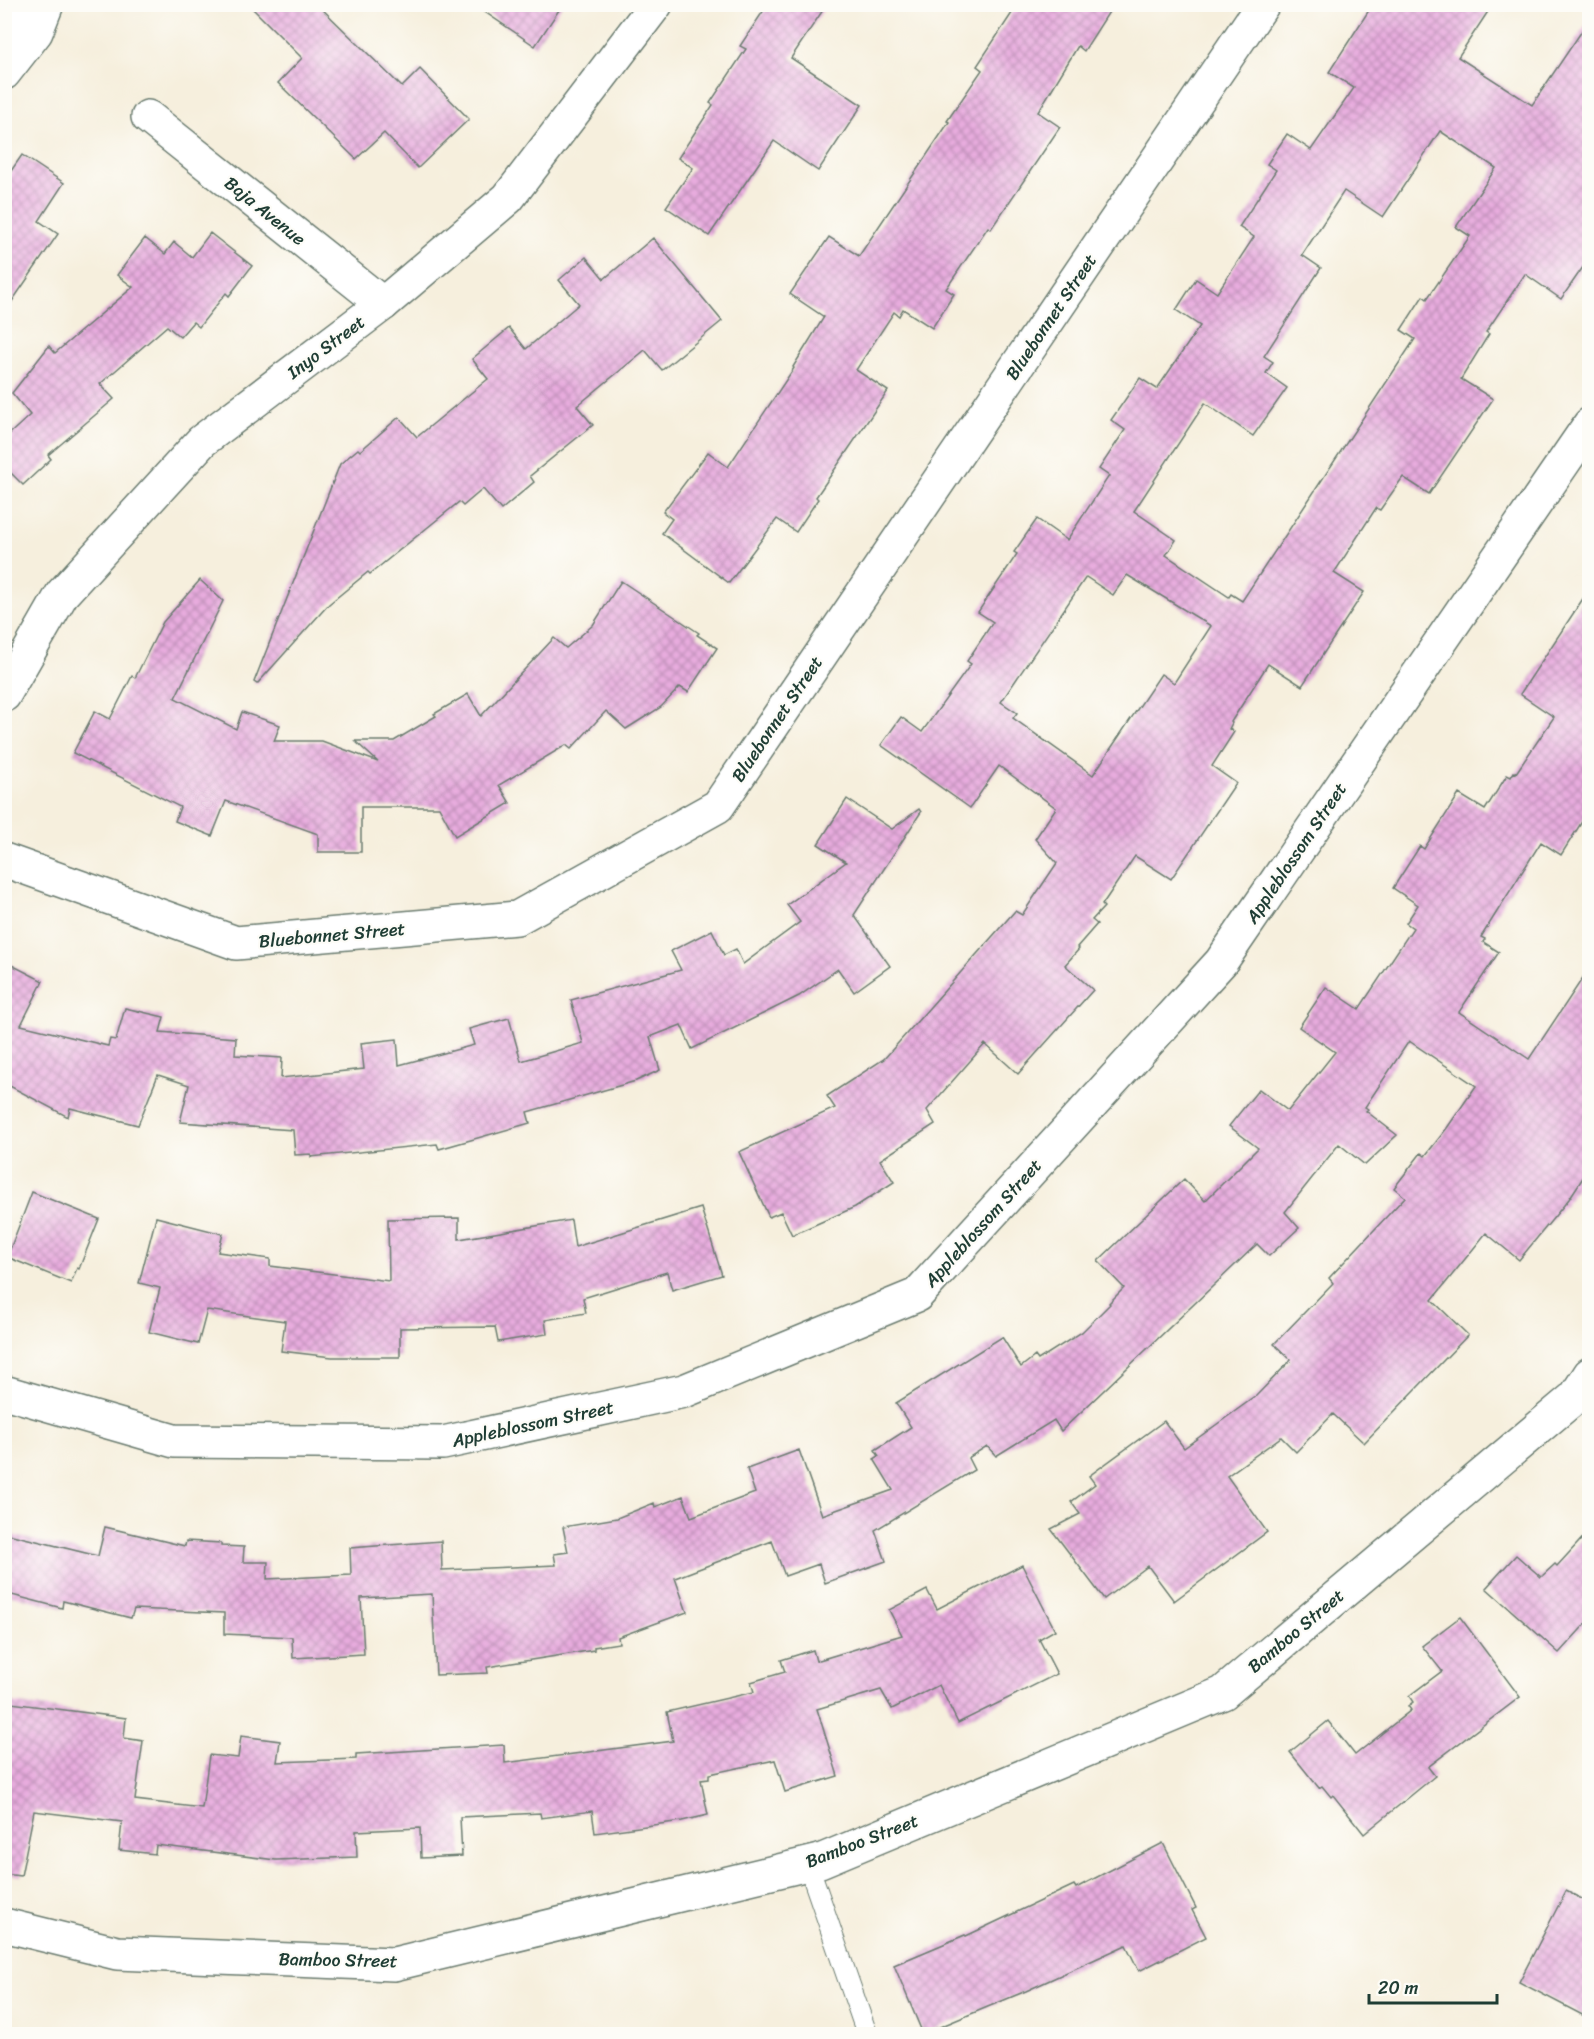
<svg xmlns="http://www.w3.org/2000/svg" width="1594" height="2039" font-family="Sriracha,sans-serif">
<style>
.building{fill:url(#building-cross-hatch);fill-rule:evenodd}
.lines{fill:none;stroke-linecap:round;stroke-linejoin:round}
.service-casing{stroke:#6a7b6f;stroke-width:22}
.minor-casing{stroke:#6a7b6f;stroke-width:36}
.tertiary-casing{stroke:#6a7b6f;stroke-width:36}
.service{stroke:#fff;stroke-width:20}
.minor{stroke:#fff;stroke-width:33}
.tertiary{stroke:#fff;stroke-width:33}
.labels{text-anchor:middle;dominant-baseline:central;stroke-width:4.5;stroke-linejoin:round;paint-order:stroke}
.street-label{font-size:18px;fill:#1f3d34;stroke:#fdfcf7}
</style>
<defs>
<pattern id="building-cross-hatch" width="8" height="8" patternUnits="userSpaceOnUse" patternTransform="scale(1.5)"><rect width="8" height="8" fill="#e8acde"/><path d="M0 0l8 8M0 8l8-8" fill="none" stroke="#bb8db5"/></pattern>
</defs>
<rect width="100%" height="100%" fill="#fdfcf7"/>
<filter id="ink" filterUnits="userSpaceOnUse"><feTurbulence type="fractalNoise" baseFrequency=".0167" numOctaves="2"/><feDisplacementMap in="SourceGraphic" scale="12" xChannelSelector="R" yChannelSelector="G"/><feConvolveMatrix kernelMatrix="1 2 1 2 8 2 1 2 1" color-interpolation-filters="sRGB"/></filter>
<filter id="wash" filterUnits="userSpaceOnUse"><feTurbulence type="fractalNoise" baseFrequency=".008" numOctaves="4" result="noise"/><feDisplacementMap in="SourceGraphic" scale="24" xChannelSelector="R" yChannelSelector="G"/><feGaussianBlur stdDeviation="1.35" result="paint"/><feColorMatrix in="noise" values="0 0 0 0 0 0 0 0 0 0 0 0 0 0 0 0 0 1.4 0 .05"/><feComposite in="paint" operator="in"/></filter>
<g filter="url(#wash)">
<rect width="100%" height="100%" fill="#f6efdd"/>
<g id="blocks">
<g class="building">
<polygon points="248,4 317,4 402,87 420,69 469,119 418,168 384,133 356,159 278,83 302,58"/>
<polygon points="473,4 563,4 535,46"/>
<polygon points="768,4 827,4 791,58 862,105 818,171 774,141 709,236 666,207 693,168 678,158 713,105 710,103 746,49 740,46"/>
<polygon points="1018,4 1114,4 1084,51 1078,46 1038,112 1060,127 991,229 988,227 946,289 954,294 932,328 903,309 899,316 894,312 856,370 888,391 816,497 818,499 796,532 777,519 729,583 662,533 672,519 663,512 708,452 728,467 794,368 793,367 824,317 790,294 829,237 859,256 949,122 947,121 982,70 977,66"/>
<path d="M 1373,4 L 1493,4 L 1458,57 L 1532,105 L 1590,19 L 1590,257 L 1561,299 L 1525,274 L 1486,332 L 1489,334 L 1461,379 L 1493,399 L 1429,494 L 1403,477 L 1380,510 L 1376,508 L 1334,573 L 1364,592 L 1302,686 L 1268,664 L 1231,722 L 1232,723 L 1229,729 L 1234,732 L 1212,766 L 1236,783 L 1171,879 L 1135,856 L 1102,905 L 1104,907 L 1092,920 L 1097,924 L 1077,947 L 1079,949 L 1065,965 L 1093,990 L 1018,1074 L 985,1044 L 927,1110 L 935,1124 L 880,1160 L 894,1182 L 855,1207 L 792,1235 L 781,1212 L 769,1217 L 739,1152 L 835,1108 L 827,1096 L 884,1059 L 1015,911 L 1022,915 L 1057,863 L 1035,839 L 1056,808 L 999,766 L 970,808 L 881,745 L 901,717 L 922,732 L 971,664 L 967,661 L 993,622 L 978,612 L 1017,554 L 1014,552 L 1037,519 L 1067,540 L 1109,476 L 1099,469 L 1125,430 L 1111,420 L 1140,378 L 1157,389 L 1200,326 L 1176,310 L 1196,279 L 1217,293 L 1254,237 L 1239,227 L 1276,170 L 1267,164 L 1287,134 L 1311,150 L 1354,88 L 1329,72 ZM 1440,131 L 1496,168 L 1456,227 L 1470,236 L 1427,299 L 1423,296 L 1401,330 L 1415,339 L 1242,601 L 1231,594 L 1229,597 L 1166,555 L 1176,540 L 1134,511 L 1205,403 L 1253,436 L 1287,388 L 1266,373 L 1273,362 L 1264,356 L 1321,268 L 1302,255 L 1344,191 L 1383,217 ZM 1127,575 L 1211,626 L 1174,683 L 1161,674 L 1093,775 L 1013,718 L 1017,713 L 1001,702 L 1086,577 L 1113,595 Z"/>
<polygon points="22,155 64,183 39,221 58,234 4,313 4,181"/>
<polygon points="210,233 252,266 229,296 226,293 199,327 193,322 180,337 167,326 100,384 114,399 48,455 51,459 23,485 4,466 4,439 30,415 12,393 49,346 55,353 133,287 117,275 145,238 165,254 174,242 192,257"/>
<polygon points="653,238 722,321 662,370 645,350 577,406 593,425 530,476 534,482 501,510 483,489 463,506 459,502 370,574 368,572 329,604 257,684 254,682 340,464 358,449 360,451 399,417 417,437 488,379 472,359 509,328 526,349 579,304 559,280 586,257 604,279"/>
<polygon points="200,580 223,601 175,698 236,729 242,712 280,725 274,741 322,741 378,762 355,741 394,741 436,716 434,714 468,694 481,716 554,638 566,648 593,625 621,581 699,633 697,635 717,648 688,692 680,687 661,707 626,729 606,711 571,749 566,745 499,785 510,803 455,836 439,807 361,807 361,852 318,852 318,834 226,801 212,836 175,821 180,807 73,753 95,711 110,719 132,676 135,678 163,622"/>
<polygon points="1590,588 1590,809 1561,855 1541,842 1481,937 1485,939 1483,942 1499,952 1459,1012 1529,1059 1590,967 1590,1167 1569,1199 1519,1260 1486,1233 1432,1300 1468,1335 1364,1443 1333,1414 1296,1452 1281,1437 1227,1476 1267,1532 1174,1601 1148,1566 1104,1599 1051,1529 1080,1514 1071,1502 1095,1484 1089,1476 1164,1421 1184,1448 1256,1396 1291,1360 1274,1344 1333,1283 1329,1278 1405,1197 1394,1188 1421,1153 1425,1156 1447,1128 1476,1086 1409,1041 1365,1107 1368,1109 1366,1111 1397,1135 1365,1165 1339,1144 1285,1212 1299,1228 1269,1256 1257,1244 1061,1431 1054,1420 996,1456 987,1446 968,1458 974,1470 875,1530 886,1561 825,1583 819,1564 785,1576 772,1541 675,1578 687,1612 618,1637 619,1643 594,1647 594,1650 487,1667 488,1673 436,1675 432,1594 361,1598 364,1654 293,1658 292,1637 224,1634 224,1613 134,1609 131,1618 63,1601 62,1608 4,1593 4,1533 98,1556 105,1527 185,1546 186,1541 221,1543 221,1546 244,1547 243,1562 268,1562 267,1579 351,1575 350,1548 441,1541 442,1570 556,1565 554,1554 568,1552 563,1527 617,1518 654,1503 655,1507 683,1496 691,1517 755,1493 747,1469 799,1450 822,1515 893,1490 874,1459 879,1456 875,1450 911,1427 896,1403 1002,1337 1021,1367 1035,1356 1038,1360 1082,1332 1110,1304 1109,1303 1124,1288 1098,1261 1184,1179 1205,1201 1258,1148 1229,1126 1259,1089 1288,1111 1335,1052 1299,1027 1326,987 1359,1009 1413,928 1406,923 1418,905 1393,888 1420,846 1424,849 1459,794 1485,810 1507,775 1511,777 1514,772 1516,773 1554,717 1520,694"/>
<polygon points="847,799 892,829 919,809 921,812 854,915 890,966 854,992 838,969 799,996 692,1049 681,1025 650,1037 660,1070 636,1081 527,1112 530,1123 439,1149 437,1144 311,1157 311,1154 295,1155 293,1130 180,1122 189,1085 158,1075 138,1125 70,1108 68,1117 4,1083 4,961 43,981 21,1025 108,1046 110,1039 116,1040 125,1008 164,1017 160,1032 236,1038 235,1055 282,1058 281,1078 364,1069 361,1043 397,1039 399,1065 474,1045 469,1029 509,1018 521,1061 583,1043 571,1000 681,970 671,951 712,930 724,955 736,949 743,964 800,922 787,905 846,862 818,844"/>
<polygon points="32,1192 99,1219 79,1269 77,1268 71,1283 7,1257"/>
<polygon points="701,1208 722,1275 672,1290 667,1272 583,1298 586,1313 545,1320 547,1334 498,1342 495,1327 400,1328 400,1357 332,1357 281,1351 285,1321 207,1310 198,1344 149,1332 160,1288 139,1283 156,1217 223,1234 218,1252 270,1259 270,1266 389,1281 388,1219 459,1218 459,1239 571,1220 575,1247"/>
<polygon points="1590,1530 1590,1619 1559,1653 1486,1588 1516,1555 1541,1577 1555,1564 1557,1566"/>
<polygon points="1022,1565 1055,1630 1039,1639 1057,1674 958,1723 939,1685 892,1709 881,1690 817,1709 838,1776 785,1792 775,1760 709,1774 709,1779 701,1780 708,1815 682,1821 595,1833 592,1811 541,1818 540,1813 460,1817 462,1856 421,1858 420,1828 356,1831 357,1857 276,1860 156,1845 155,1854 119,1850 122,1822 34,1811 21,1876 4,1874 4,1702 126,1718 124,1738 143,1741 135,1800 202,1808 209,1755 238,1758 241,1736 280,1741 277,1762 356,1759 356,1754 504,1745 505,1763 673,1741 667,1712 754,1692 751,1682 785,1672 781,1660 813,1650 816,1661 902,1635 889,1610 927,1590 937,1609"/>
<polygon points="1460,1617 1520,1697 1428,1767 1435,1776 1364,1834 1333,1795 1331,1797 1322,1786 1319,1788 1290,1752 1328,1721 1355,1755 1411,1710 1408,1706 1413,1702 1409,1696 1442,1671 1422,1646"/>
<polygon points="1163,1843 1196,1908 1192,1910 1206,1937 1139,1971 1126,1945 1026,1991 923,2034 894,1965 965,1935 966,1936 1074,1885 1076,1888"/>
<polygon points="1566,1891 1590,1903 1590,2019 1519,1982"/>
</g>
</g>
</g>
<g filter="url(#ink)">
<use href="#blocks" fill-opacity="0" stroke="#6a7b6f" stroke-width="1.5"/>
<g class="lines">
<defs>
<polyline id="service" points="808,1864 867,2034"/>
<g id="minor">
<polyline points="148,117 383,304"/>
<polyline points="4,695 62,594 202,441 383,304 508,198 656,4"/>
<polyline points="4,860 236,943 517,918 718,806 1263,4"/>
<polyline points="4,1392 174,1441 443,1443 684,1391 917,1295 1221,962 1590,424"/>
<polyline points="4,1925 117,1953 394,1964 820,1861 1223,1693 1575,1397 1590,1374"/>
</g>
<g id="tertiary">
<polyline points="4,32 26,4"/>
<polyline points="4,73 36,32 47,4"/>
</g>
</defs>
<use href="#service" class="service-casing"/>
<use href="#minor" class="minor-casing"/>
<use href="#tertiary" class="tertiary-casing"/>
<use href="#service" class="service"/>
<use href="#minor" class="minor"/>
<use href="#tertiary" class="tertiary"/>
</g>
</g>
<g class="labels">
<g class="street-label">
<text transform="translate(265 211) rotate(39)">Baja Avenue</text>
<text transform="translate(1051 317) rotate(-56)">Bluebonnet Street</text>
<text transform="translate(326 347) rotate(-37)">Inyo Street</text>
<text transform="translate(777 719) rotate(-56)">Bluebonnet Street</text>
<text transform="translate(1296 853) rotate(-56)">Appleblossom Street</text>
<text transform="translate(332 935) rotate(-5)">Bluebonnet Street</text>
<text transform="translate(983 1223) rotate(-48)">Appleblossom Street</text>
<text transform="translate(533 1424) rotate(-12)">Appleblossom Street</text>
<text transform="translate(1296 1631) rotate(-40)">Bamboo Street</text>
<text transform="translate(862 1841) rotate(-21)">Bamboo Street</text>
<text transform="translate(338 1960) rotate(1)">Bamboo Street</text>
</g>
</g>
<rect width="1594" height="2039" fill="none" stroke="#fdfcf7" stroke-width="24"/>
<path d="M1369 1994v9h128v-9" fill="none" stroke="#1f3d34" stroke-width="3"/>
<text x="1378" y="1994" font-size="18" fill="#1f3d34" stroke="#fdfcf7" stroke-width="4.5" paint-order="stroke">20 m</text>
</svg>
